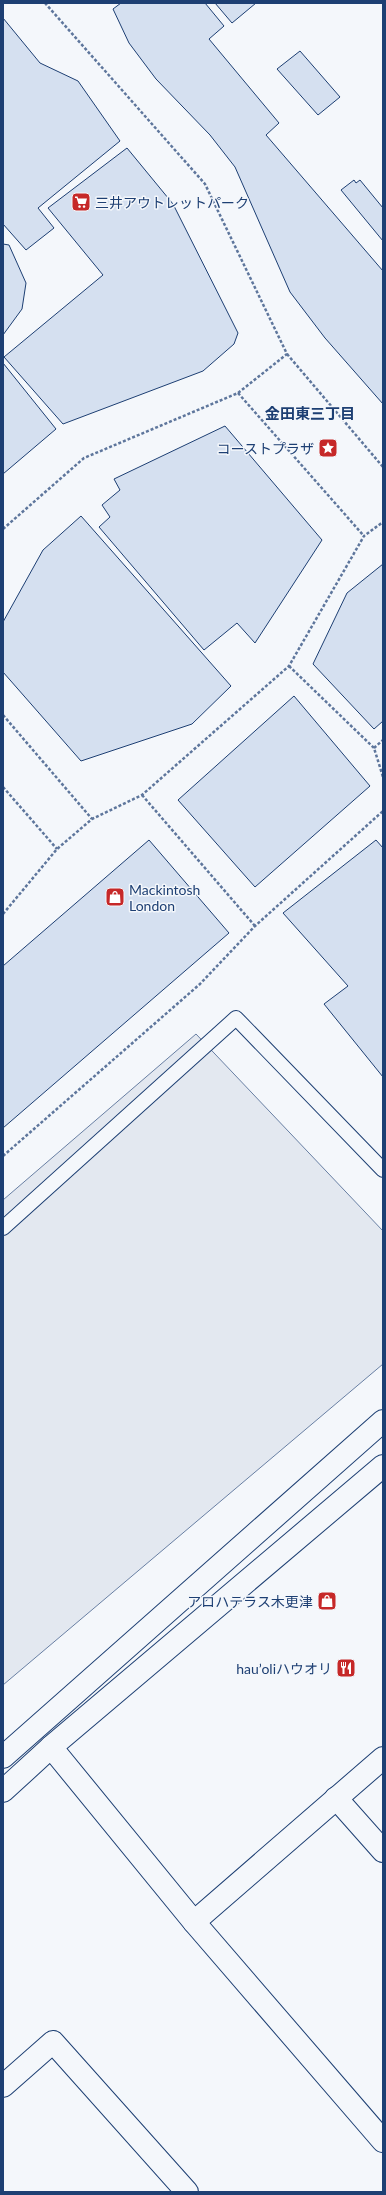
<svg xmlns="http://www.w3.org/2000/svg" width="386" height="2195" font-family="Lato,'Noto Sans JP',sans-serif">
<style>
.parking{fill:#e3e8f0;stroke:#687fa3}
.building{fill:#d5e0f0;stroke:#1d3f73}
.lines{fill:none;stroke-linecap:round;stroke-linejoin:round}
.lane-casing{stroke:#1d3f73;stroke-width:16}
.street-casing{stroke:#1d3f73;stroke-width:24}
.secondary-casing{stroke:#1d3f73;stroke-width:24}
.path{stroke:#5e769c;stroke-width:2.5;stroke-dasharray:3 2;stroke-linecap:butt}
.lane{stroke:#f4f7fb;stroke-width:14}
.street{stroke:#f4f7fb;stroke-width:22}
.secondary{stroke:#f4f7fb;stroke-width:22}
.labels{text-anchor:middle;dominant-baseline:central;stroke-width:3;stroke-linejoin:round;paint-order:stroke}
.poi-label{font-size:14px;fill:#1d3f73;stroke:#f4f7fb;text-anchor:end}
.neighbourhood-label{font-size:15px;font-weight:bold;fill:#1d3f73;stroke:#f4f7fb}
</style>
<rect width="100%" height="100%" fill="#f4f7fb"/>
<polygon class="parking" points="196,1034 383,1231 383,1364 3,1685 3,1200"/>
<g class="building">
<polygon points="121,3 205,3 224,26 209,39 279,123 266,135 383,271 383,404 325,338 290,292 235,167 210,135 156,79 129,43 113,9"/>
<polygon points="215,3 256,3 232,23"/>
<polygon points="3,18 40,63 78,81 120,141 38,208 54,228 26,250 3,224"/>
<polygon points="300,51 340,97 318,115 277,69"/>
<polygon points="127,148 173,204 238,333 234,344 203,371 63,424 4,357 103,275 48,208"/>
<polygon points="354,180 356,183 360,180 383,208 383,241 341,190"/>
<polygon points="3,244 9,245 26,283 22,309 3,335"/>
<polygon points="3,363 56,429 3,474"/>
<polygon points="225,426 322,540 255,643 237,623 204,650 99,527 110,517 102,505 120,490 114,479"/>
<polygon points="81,516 231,686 192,724 81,761 3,672 3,622 43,550"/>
<polygon points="383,564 383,721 374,729 313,664 347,593"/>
<polygon points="294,696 370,786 255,887 178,800"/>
<polygon points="149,840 229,933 3,1128 3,966"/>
<polygon points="376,840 383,848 383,1077 324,1004 348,986 283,913"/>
</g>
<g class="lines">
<defs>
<polyline id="lane" points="3,1228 236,1018 383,1170"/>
<g id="street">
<polyline points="51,1747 194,1922 383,2141"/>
<polyline points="336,1798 383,1851"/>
<polyline points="194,1922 383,1758"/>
<polyline points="3,2086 53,2042 187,2192"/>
</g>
<g id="secondary">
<polyline points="3,1757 383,1421"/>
<polyline points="3,1791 51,1747 383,1466"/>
</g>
</defs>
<use href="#lane" class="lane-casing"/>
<use href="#street" class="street-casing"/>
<use href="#secondary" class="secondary-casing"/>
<g class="path">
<polyline points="287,354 383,467"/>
<polyline points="238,393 364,536"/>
<polyline points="3,529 84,458 238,393 287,354 205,184 45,3"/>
<polyline points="289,666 374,748 383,777"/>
<polyline points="3,715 92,819"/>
<polyline points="374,748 383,740"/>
<polyline points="3,787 57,849"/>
<polyline points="142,795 255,926"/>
<polyline points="3,914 57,849 92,819 142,795 289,666 364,536 383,522"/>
<polyline points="3,1156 200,984 255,926 383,811"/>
</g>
<use href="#lane" class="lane"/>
<use href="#street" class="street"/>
<use href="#secondary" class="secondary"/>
</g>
<defs>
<symbol id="supermarket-square" viewBox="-11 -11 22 22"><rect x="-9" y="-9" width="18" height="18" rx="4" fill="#c62828" stroke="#f4f7fb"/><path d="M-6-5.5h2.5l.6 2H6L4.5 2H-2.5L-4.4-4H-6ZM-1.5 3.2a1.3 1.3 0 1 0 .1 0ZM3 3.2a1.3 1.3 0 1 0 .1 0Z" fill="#fff"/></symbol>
<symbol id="sight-square" viewBox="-11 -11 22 22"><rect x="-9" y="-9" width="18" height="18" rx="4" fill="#c62828" stroke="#f4f7fb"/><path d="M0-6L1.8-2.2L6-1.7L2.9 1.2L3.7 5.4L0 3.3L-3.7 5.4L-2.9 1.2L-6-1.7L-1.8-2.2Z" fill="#fff"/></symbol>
<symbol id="shop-square" viewBox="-11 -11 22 22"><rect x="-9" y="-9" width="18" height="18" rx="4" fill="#c62828" stroke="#f4f7fb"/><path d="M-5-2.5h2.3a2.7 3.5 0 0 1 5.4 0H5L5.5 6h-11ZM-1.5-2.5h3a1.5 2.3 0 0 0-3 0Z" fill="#fff"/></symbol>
<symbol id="restaurant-square" viewBox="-11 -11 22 22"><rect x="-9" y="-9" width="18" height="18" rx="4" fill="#c62828" stroke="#f4f7fb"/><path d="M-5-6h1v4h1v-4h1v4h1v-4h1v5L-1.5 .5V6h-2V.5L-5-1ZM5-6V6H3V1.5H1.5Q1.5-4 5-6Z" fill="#fff"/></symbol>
</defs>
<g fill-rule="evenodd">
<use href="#supermarket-square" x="70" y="191" width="22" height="22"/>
<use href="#sight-square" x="317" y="437" width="22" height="22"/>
<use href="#shop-square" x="104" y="886" width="22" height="22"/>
<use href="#shop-square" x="316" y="1590" width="22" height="22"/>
<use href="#restaurant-square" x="335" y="1657" width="22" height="22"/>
</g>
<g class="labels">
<g class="poi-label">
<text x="95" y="202" text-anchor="start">三井アウトレットパーク</text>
<text x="314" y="448">コーストプラザ</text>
<text x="129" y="889" text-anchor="start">Mackintosh<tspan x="129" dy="16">London</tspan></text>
<text x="313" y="1601">アロハテラス木更津</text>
<text x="332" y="1668">hau’oliハウオリ</text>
</g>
<g class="neighbourhood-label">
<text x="310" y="413">金田東三丁目</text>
</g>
</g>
<rect width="386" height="2195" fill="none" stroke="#1d3f73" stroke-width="8"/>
</svg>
